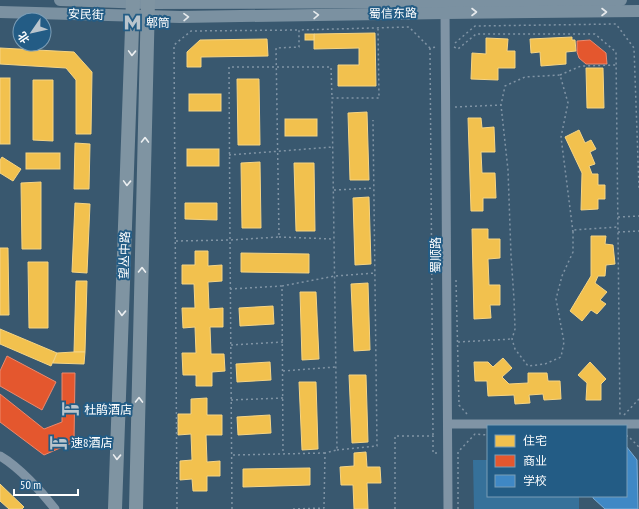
<svg xmlns="http://www.w3.org/2000/svg" width="639" height="509" font-family="'PT Sans Narrow','Noto Sans SC',sans-serif">
<style>
.green{fill:#36719a}
.homes{fill:#f2c14e;stroke:#f6d483}
.shops{fill:#e4572e;stroke:#ec896d}
.schools{fill:#3f88c5;stroke:#79acd6}
.lines{fill:none;stroke-linecap:round;stroke-linejoin:round}
.path{stroke:#8094a5;stroke-width:1.5;stroke-dasharray:2 3;stroke-linecap:butt}
.minor{stroke:#8094a5;stroke-width:9}
.secondary{stroke:#7b91a1;stroke-width:12}
.primary{stroke:#7f94a2;stroke-width:14}
.oneway{stroke:#e5e9ec}
.oneway2{stroke:#eceff1}
.labels{text-anchor:middle;dominant-baseline:central;stroke-width:4;stroke-linejoin:round;paint-order:stroke}
.street-label{font-size:12px;fill:#fff;stroke:#235c85}
.poi-label{font-size:12px;fill:#fff;stroke:#235c85;text-anchor:start}
</style>
<rect width="100%" height="100%" fill="#39586f"/>
<polygon class="green" points="473,460 488,460 488,496 579,496 579,509 474,509"/>
<g class="homes">
<polygon points="375,33 376,86 338,86 338,65 359,65 359,48 314,49 314,34"/>
<rect x="305" y="34" width="9" height="6"/>
<polygon points="572,37 572,40 575,40 576,51 566,52 566,64 541,66 540,52 531,53 530,39"/>
<polygon points="486,38 508,39 507,51 515,51 515,68 498,68 498,80 471,79 472,53 486,54"/>
<polygon points="267,39 268,56 201,57 201,67 187,67 187,52 200,40"/>
<polygon points="0,48 74,52 92,72 91,134 76,134 76,80 66,68 0,64"/>
<polygon points="586,68 603,68 604,108 587,108"/>
<rect x="0" y="78" width="10" height="66"/>
<polygon points="237,79 259,79 260,145 238,145"/>
<polygon points="33,80 53,80 53,141 33,140"/>
<rect x="189" y="94" width="32" height="17"/>
<polygon points="367,112 369,180 350,180 348,113"/>
<polygon points="468,118 481,118 482,128 494,127 495,152 481,152 482,173 495,173 496,198 483,198 483,211 471,211"/>
<rect x="285" y="119" width="32" height="17"/>
<polygon points="579,130 585,143 591,140 596,149 590,152 595,164 589,166 592,174 598,174 598,185 605,185 605,199 598,199 598,209 581,210 582,173 565,137"/>
<polygon points="75,143 90,144 89,189 74,189"/>
<rect x="187" y="149" width="32" height="17"/>
<rect x="26" y="153" width="34" height="16"/>
<polygon points="2,157 21,169 13,181 0,173 0,160"/>
<polygon points="260,162 261,228 242,228 241,163"/>
<polygon points="294,163 314,163 315,231 296,231"/>
<polygon points="41,182 41,249 22,249 21,183"/>
<polygon points="369,197 371,264 355,265 353,198"/>
<polygon points="75,203 90,204 87,273 72,272"/>
<polygon points="185,203 217,203 217,220 185,219"/>
<polygon points="472,229 488,229 488,239 500,239 500,258 488,259 489,285 500,285 500,305 490,305 491,318 474,319"/>
<polygon points="591,236 606,236 605,244 613,245 615,264 606,265 605,276 598,276 595,283 607,292 600,300 606,304 597,314 591,310 582,321 570,311 591,276"/>
<polygon points="0,248 8,248 9,315 0,315"/>
<polygon points="195,251 208,251 208,266 222,265 222,281 208,282 209,309 223,308 223,327 210,327 211,354 224,354 225,371 212,372 212,386 196,386 196,375 183,375 182,353 196,353 195,327 183,328 182,308 195,308 194,284 182,284 182,265 195,265"/>
<polygon points="241,253 309,254 309,273 241,272"/>
<polygon points="28,262 48,262 48,328 29,328"/>
<polygon points="76,281 87,281 85,352 74,352"/>
<polygon points="368,283 370,350 354,351 351,284"/>
<polygon points="300,292 316,292 319,359 302,360"/>
<polygon points="273,306 274,324 240,326 239,308"/>
<polygon points="0,329 57,353 51,366 0,344"/>
<polygon points="74,352 85,352 84,364 53,363 57,353"/>
<polygon points="503,358 512,368 502,377 509,384 528,383 528,373 547,373 548,381 560,381 561,399 544,400 543,394 529,395 530,403 515,404 514,395 488,396 487,381 475,381 474,362 488,362 493,367"/>
<polygon points="270,362 271,380 237,382 236,364"/>
<polygon points="590,362 606,379 601,384 601,400 586,400 587,383 578,375"/>
<polygon points="349,375 366,375 368,442 352,443"/>
<polygon points="299,382 316,382 318,449 302,450"/>
<polygon points="207,398 207,415 222,415 222,435 206,435 207,462 220,461 220,476 207,476 207,491 193,491 192,479 180,480 180,461 192,460 191,434 178,435 178,414 191,414 191,399"/>
<polygon points="270,415 271,433 238,435 237,417"/>
<polygon points="366,452 367,467 380,467 381,483 367,483 368,509 354,509 353,485 341,485 340,467 354,466 354,453"/>
<polygon points="310,468 310,485 243,487 243,469"/>
<polygon points="0,484 24,507 22,509 9,509 0,501"/>
</g>
<g class="shops">
<polygon points="590,40 606,53 607,64 586,64 579,58 577,52 577,41"/>
<polygon points="7,356 56,382 42,410 0,386 0,371"/>
<polygon points="62,373 75,373 74,442 44,455 0,422 0,394 44,429 62,422"/>
</g>
<polygon class="schools" points="626,446 637,460 638,509 605,509 593,498 593,496 626,496"/>
<g class="lines">
<g class="path">
<polyline points="455,43 475,26 616,24 634,48 639,188"/>
<polyline points="454,47 458,49 476,34 595,34 616,52 620,416"/>
<polyline points="430,48 433,436"/>
<polyline points="560,75 581,66 616,65"/>
<polyline points="455,107 501,105"/>
<polyline points="229,155 333,147"/>
<polyline points="334,190 374,188"/>
<polyline points="618,217 639,216"/>
<polyline points="573,232 561,137 568,103 560,75 525,77 505,86 501,105 508,170 511,255 514,299 515,329 512,339 515,349 528,366 545,364 561,357 564,342 556,299 562,276 573,252 573,230 618,227"/>
<polyline points="618,232 639,231"/>
<polyline points="279,237 334,239"/>
<polyline points="176,241 230,240 229,67 331,67 332,98"/>
<polyline points="456,280 459,405 468,415"/>
<polyline points="282,286 335,276 375,273"/>
<polyline points="230,289 282,286 283,454"/>
<polyline points="458,342 512,339"/>
<polyline points="231,345 283,342"/>
<polyline points="283,371 336,367"/>
<polyline points="231,400 283,398"/>
<polyline points="624,415 639,399"/>
<polyline points="626,436 628,436 639,447"/>
<polyline points="337,450 377,446 373,120"/>
<polyline points="233,455 325,453"/>
<polyline points="177,509 174,45 191,31 299,30"/>
<polyline points="232,509 230,240 279,237 276,48 299,47 299,30 409,27 430,48 436,47"/>
<polyline points="293,509 324,508 325,453 337,450 332,98 379,98 378,29"/>
<polyline points="395,509 395,436 433,436 433,453 440,453"/>
<polyline points="458,509 458,452 475,434 488,435"/>
</g>
<g class="minor">
<polyline points="445,6 448,509"/>
<polyline points="448,424 639,424"/>
<path d="M 0,456 C 19,467 42,492 55,509"/>
</g>
<g class="secondary">
<polyline points="60,0 148,3 445,2 621,0"/>
<polyline points="0,12 180,17 445,13 639,11"/>
</g>
<g class="primary">
<polyline points="115,509 133,0"/>
<polyline points="136,509 148,0"/>
</g>
</g>
<defs><path id="oneway-chevron" d="M-2-3.5L2.5 0L-2 3.5" fill="none" stroke-width="1.6" stroke-linecap="round" stroke-linejoin="round"/></defs>
<g class="oneway">
<use href="#oneway-chevron" transform="translate(474 12)"/>
<use href="#oneway-chevron" transform="translate(604 12)"/>
<use href="#oneway-chevron" transform="translate(316 15) rotate(-1)"/>
<use href="#oneway-chevron" transform="translate(186 17) rotate(-1)"/>
</g>
<g class="oneway2">
<use href="#oneway-chevron" transform="translate(132 53) rotate(92)"/>
<use href="#oneway-chevron" transform="translate(145 140) rotate(-89)"/>
<use href="#oneway-chevron" transform="translate(127 183) rotate(92)"/>
<use href="#oneway-chevron" transform="translate(142 270) rotate(-89)"/>
<use href="#oneway-chevron" transform="translate(122 313) rotate(92)"/>
<use href="#oneway-chevron" transform="translate(139 400) rotate(-89)"/>
<use href="#oneway-chevron" transform="translate(117 457) rotate(92)"/>
</g>
<defs>
<symbol id="metro-bare" viewBox="-9 -9 18 18"><path d="M-5.5 5V-5H-3L0 0L3-5H5.5V5H3V-.5L0 4L-3-.5V5Z" fill="#bac5cd" stroke="#235c85" stroke-width="2.5" paint-order="stroke"/></symbol>
<symbol id="hotel-bare" viewBox="-9 -9 18 18"><path d="M-6-4.5h1.5V1H6V5H4.5V3h-9V5H-6ZM-4 0a1.8 1.8 0 1 1 3.6 0ZM.5 0V-2.5h3Q6-2.5 6 0Z" fill="#bac5cd" stroke="#235c85" stroke-width="2.5" paint-order="stroke"/></symbol>
</defs>
<g fill-rule="evenodd">
<use href="#metro-bare" x="120" y="10" width="25" height="25"/>
<use href="#hotel-bare" x="58" y="396" width="25" height="25"/>
<use href="#hotel-bare" x="46" y="430" width="25" height="25"/>
</g>
<g class="labels">
<g class="street-label">
<text transform="translate(393 13) rotate(-1)">蜀信东路</text>
<text transform="translate(86 14) rotate(2)">安民街</text>
<text transform="translate(124 255) rotate(-88)">望丛中路</text>
<text transform="translate(435 255) rotate(-90)">蜀顺路</text>
</g>
<g class="poi-label">
<text x="146" y="22">郫筒</text>
<text x="84" y="409">杜鹃酒店</text>
<text x="71" y="442">速8酒店</text>
</g>
</g>
<rect x="487" y="425" width="140" height="72" fill="#235c85" stroke="#7b9db6"/>
<rect x="495" y="435" width="20" height="12" fill="#f2c14e" stroke="#7b9db6"/>
<text x="523" y="445" font-size="12" fill="#ffffff">住宅</text>
<rect x="495" y="455" width="20" height="12" fill="#e4572e" stroke="#7b9db6"/>
<text x="523" y="465" font-size="12" fill="#ffffff">商业</text>
<rect x="495" y="475" width="20" height="12" fill="#3f88c5" stroke="#7b9db6"/>
<text x="523" y="485" font-size="12" fill="#ffffff">学校</text>
<g transform="translate(32 32) rotate(236)"><circle r="19" fill="#235c85" stroke="#7b9db6"/>
<path d="M0-3L7 15L0 10L-7 15Z" fill="#bac5cd"/>
<text y="-6" font-size="11" font-weight="bold" text-anchor="middle" fill="#ffffff">北</text>
</g>
<path d="M14 489v6h64v-6" fill="none" stroke="#ffffff" stroke-width="2"/>
<text x="20" y="489" font-size="12" fill="#ffffff" stroke="#235c85" stroke-width="3" paint-order="stroke">50 m</text>
</svg>
